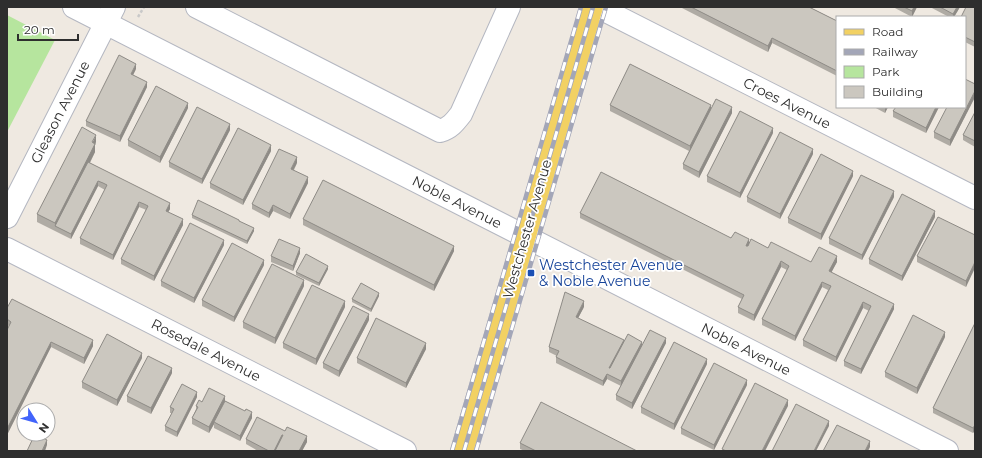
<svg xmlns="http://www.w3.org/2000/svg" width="982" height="458" font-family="Montserrat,sans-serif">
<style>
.green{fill:#b6e59e}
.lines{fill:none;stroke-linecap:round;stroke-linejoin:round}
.minor-casing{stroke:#b4b7c1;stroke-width:24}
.major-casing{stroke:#c9c9c9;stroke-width:24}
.path{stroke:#c9c9c9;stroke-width:2.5;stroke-dasharray:3 2;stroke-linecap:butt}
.minor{stroke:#fff;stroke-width:22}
.major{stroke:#f2d163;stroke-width:22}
.rail-casing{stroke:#a3a6b8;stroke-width:4.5}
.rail{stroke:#fff;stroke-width:3;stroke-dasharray:9;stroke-linecap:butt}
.wall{fill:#afaba4}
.shaded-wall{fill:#8e8b86}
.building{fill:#cbc7bf;stroke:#8e8b86}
.transit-dot{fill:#1a4fb4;stroke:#fff;stroke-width:1.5}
.labels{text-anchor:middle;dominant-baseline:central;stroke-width:3.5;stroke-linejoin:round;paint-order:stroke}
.street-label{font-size:14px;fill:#2e2e2e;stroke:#fff}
.transit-label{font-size:14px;fill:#164399;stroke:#fff;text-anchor:start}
</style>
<rect width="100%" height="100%" fill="#efe9e1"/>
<polygon class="green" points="7,15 55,40 7,132"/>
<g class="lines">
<defs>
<g id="minor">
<polyline points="74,7 947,451"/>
<path d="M 197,7 L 440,131 C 450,128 454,123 461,114 L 509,7"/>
<polyline points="598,7 975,198"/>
<polyline points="7,217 114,7"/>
<polyline points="7,249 405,451"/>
</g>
<polyline id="major" points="462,451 592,7"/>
</defs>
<use href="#minor" class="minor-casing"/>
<use href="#major" class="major-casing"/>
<polyline class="path" points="138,17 144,7"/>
<use href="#minor" class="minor"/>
<use href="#major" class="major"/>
<defs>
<g id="rail">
<polyline points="452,451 581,7"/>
<polyline points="464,451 593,7"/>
<polyline points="476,451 606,7"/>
</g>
</defs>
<use href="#rail" class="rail-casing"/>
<use href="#rail" class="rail"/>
</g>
<g class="wall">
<polygon points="680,7 809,7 837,21 837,76 772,43 768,52"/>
<polygon points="893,7 917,7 912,17"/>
<polygon points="930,7 960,7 954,17 949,17"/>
<polygon points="975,7 975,47 965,42 965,17"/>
<polygon points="136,69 133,75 147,87 120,142 86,126 86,121"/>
<polygon points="975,84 975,97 950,146 934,138 934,132"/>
<polygon points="610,105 711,109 732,113 699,178 683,169 683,164 689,151 610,111"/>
<polygon points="874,107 888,107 885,113"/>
<polygon points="896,107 939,107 926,133 893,117 893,111"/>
<polygon points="188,108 160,163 128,146 128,140"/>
<polygon points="975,112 975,147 963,140 963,135"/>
<polygon points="230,130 202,184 169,167 169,162"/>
<polygon points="773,133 740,198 707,182 707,176"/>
<polygon points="96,142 95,145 95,152 90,163 170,209 168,212 183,225 154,281 121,264 121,259 146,210 144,209 139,207 113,260 80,244 80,238 105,190 98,186 71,239 37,222 37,214"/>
<polygon points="271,151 243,205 210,188 210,183"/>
<polygon points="813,154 780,219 747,202 747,197"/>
<polygon points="297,163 294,170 308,183 290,219 273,211 269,218 252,209 252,204"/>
<polygon points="853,176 821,240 788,223 788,218"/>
<polygon points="894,197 862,260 829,244 829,238"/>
<polygon points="580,213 731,238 749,243 768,248 811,262 837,262 831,272 894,309 861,374 844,366 844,361 869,311 863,308 836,362 803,346 803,340 828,290 822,287 795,341 762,325 762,319 787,270 781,267 754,321 738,313 738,307 742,299 580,218"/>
<polygon points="192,215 239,221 254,231 247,244 192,218"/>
<polygon points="935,217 902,281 869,264 869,259"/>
<polygon points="303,219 454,251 434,291 303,225"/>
<polygon points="975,235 966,287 917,262 917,256"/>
<polygon points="224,245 194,303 161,286 161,281"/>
<polygon points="300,253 293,271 271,262 271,256"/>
<polygon points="264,265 234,322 202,306 202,300"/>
<polygon points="328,269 319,286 296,275 296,272"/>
<polygon points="304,286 275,344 243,328 243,322"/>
<polygon points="379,296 371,312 352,302 352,299"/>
<polygon points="345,307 316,365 283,348 283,343"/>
<polygon points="584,307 578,318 624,342 642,345 666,343 632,409 616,400 616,395 621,386 607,379 603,386 556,363 556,357 557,356 549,352 549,347"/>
<polygon points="7,308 93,346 84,364 51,347 7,435 7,330 9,326 7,325"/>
<polygon points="369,320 339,377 323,368 323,363"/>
<polygon points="975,323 975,430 973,433 933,413 933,408"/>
<polygon points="945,337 917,394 885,377 885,372"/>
<polygon points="426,349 406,388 357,363 357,358"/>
<polygon points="142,358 117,406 82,388 82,382"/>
<polygon points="707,364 674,430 641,413 641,407"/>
<polygon points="172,373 151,414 127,402 127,396"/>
<polygon points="747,385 714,450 681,434 681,428"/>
<polygon points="197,397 177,437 165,431 165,426 172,413 170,413 170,407"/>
<polygon points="225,401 252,418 240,441 214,428 214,424 209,433 192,424 192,418 196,409 196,406 202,402"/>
<polygon points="285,431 307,442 302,451 258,451 246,444 246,439"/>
<polygon points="520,443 637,451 525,451 520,449"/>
</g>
<g class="shaded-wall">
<polygon points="914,7 917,7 912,17 912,11"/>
<polygon points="957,7 960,7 954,17 953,17 953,14"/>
<polygon points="772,38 772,43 768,52 768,46"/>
<polygon points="136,64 136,69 131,79 131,74"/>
<polygon points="147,82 147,87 120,142 120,136"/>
<polygon points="975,91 975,97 950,146 950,140"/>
<polygon points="188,103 188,108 160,163 160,157"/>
<polygon points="711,105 711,111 690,152 690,146"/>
<polygon points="732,107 732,113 699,178 699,172"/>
<polygon points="885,107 888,107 885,113"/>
<polygon points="936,107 939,107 926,133 926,128"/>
<polygon points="230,124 230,130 202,184 202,179"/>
<polygon points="773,128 773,133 740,198 740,193"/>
<polygon points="96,135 96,142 95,145 95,152 57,227 55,226 55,223"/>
<polygon points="271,145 271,151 243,205 243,200"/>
<polygon points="813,149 813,154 780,219 780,214"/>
<polygon points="297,157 297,163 291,174 291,169"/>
<polygon points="853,171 853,176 821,240 821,234"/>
<polygon points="308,177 308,183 290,219 290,214"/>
<polygon points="98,181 98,186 71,239 71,234"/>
<polygon points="894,191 894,197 862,260 862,255"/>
<polygon points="139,202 139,207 113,260 113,255"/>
<polygon points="170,203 170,209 166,216 166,211"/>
<polygon points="273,205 273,211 269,218 269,213"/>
<polygon points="935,211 935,217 902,281 902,276"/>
<polygon points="183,219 183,225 154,281 154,276"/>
<polygon points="254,228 254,231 247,244 247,241"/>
<polygon points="749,239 749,245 746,251 746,246"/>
<polygon points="224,240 224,245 194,303 194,298"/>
<polygon points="454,246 454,251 434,291 434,285"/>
<polygon points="300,248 300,253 293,271 293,266"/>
<polygon points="837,256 837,262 829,277 829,271"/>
<polygon points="264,260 264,265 234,322 234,317"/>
<polygon points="781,261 781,267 754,321 754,315"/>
<polygon points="975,262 975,268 966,287 966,281"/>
<polygon points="328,266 328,269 319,286 319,283"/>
<polygon points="304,280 304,286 275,344 275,338"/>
<polygon points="822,282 822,287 795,341 795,336"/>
<polygon points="379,293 379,296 371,312 371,309"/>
<polygon points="345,301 345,307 316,365 316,359"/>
<polygon points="584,301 584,307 576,322 576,317"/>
<polygon points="863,302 863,308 836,362 836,357"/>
<polygon points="894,304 894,309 861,374 861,369"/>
<polygon points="369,314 369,320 339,377 339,371"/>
<polygon points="945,332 945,337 917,394 917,388"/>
<polygon points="666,338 666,343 632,409 632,403"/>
<polygon points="93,340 93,346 84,364 84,358"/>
<polygon points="624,340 624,346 609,374 609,368"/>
<polygon points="51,342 51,347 7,435 7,429"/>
<polygon points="642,342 642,347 621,387 621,381"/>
<polygon points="426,343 426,349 406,388 406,383"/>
<polygon points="142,353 142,358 117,406 117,400"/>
<polygon points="707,359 707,364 674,430 674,424"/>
<polygon points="172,368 172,373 151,414 151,408"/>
<polygon points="607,374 607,379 603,386 603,381"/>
<polygon points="747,380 747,385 714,450 714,445"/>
<polygon points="197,392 197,397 177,437 177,432"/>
<polygon points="225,396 225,401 214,422 214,424 209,433 209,427"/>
<polygon points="788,400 788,406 765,451 762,451"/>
<polygon points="252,412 252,418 240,441 240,436"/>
<polygon points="829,421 829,426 816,451 814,451"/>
<polygon points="975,425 975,430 973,433 973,428"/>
<polygon points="282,435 282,440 277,451 274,451"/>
<polygon points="307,436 307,442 302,451 299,451"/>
<polygon points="47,440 47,445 45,451 42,451"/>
<polygon points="870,441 870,447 868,451 865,451"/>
</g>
<g class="building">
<polygon points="691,7 809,7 837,21 837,71 772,38 768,46"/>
<polygon points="904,7 914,7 912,11"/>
<polygon points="940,7 957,7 953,14"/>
<polygon points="966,7 975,7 975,42 965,37 965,17 961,17"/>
<polygon points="119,55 136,64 131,74 147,82 120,136 86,121"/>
<polygon points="630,64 711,105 690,146 610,105"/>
<polygon points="965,79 975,84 975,91 950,140 934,132 947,107 965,107"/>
<polygon points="156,86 188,103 160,157 128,140"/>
<polygon points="716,99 732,107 699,172 683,164"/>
<polygon points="197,107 230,124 202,179 169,162"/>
<polygon points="896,107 936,107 926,128 893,111"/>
<polygon points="740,111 773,128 740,193 707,176"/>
<polygon points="975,112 975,141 963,135"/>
<polygon points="82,127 96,135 92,142 95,144 55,223 37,214"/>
<polygon points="238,128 271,145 243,200 210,183"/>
<polygon points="780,132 813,149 780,214 747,197"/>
<polygon points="279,149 297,157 291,169 308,177 290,214 273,205 269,213 252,204"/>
<polygon points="821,154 853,171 821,234 788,218"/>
<polygon points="88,162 170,203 166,211 183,219 154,276 121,259 148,206 144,204 139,202 113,255 80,238 107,185 103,183 98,181 71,234 55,226"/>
<polygon points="601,172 731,238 735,232 749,239 746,246 748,246 751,239 768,248 771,242 811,262 819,247 837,256 829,271 894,304 861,369 844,361 871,306 863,302 836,357 803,340 831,286 822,282 795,336 762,319 789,266 781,261 754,315 738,307 744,295 580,213"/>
<polygon points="861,175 894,191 862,255 829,238"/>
<polygon points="323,180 454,246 434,285 303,219"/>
<polygon points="902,194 935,211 902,276 869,259"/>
<polygon points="198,200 239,220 239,221 254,228 247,241 192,215"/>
<polygon points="938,217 975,235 975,262 966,281 917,256"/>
<polygon points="190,223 224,240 194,298 161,281"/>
<polygon points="279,239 300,248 293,266 271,256"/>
<polygon points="232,243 264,260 234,317 202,300"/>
<polygon points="306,254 328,266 319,283 296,272"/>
<polygon points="272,264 304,280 275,338 243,322"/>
<polygon points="361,283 379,293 371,309 352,299"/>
<polygon points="312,285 345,301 316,359 283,343"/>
<polygon points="565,292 584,301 576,317 624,340 609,368 610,368 628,334 642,342 621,381 607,374 603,381 556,357 559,351 549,347"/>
<polygon points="12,299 93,340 84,358 51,342 7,429 7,330 11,322 7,319 7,308"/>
<polygon points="353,306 369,314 339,371 323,363"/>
<polygon points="913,315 945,332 917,388 885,372"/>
<polygon points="376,318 426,343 406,383 357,358"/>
<polygon points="975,323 975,425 973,428 933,408"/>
<polygon points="650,330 666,338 632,403 616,395"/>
<polygon points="107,334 142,353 117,400 82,382"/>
<polygon points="674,342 707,359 674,424 641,407"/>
<polygon points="148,356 172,368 151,408 127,396"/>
<polygon points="714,363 747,380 714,445 681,428"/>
<polygon points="755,383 788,400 762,451 726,451 722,449"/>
<polygon points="182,384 197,392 177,432 165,426 174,409 170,407"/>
<polygon points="209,388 225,396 209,427 192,418 198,407 196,406 199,400 202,402"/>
<polygon points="225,401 245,411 246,409 252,412 240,436 214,422"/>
<polygon points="541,402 637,451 536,451 520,443"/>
<polygon points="796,404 829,421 814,451 772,451"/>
<polygon points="257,417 285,431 287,427 307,436 299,451 275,451 283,435 282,435 274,451 269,451 246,439"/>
<polygon points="837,425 870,441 865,451 823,451"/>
<polygon points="35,434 47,440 42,451 27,451"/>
</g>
<rect class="transit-dot" x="527" y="269" width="8" height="8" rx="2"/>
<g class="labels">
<g class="street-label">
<text transform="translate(787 103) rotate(27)">Croes Avenue</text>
<text transform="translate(60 112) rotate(-63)">Gleason Avenue</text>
<text transform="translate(457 202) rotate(27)">Noble Avenue</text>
<text transform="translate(527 229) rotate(-74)">Westchester Avenue</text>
<text transform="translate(746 349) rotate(27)">Noble Avenue</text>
<text transform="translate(206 350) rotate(27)">Rosedale Avenue</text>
</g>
<g class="transit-label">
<text x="539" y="265">Westchester Avenue<tspan x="539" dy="16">&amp; Noble Avenue</tspan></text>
</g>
</g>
<rect width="982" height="458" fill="none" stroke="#2e2e2e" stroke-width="16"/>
<rect x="836" y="16" width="130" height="92" fill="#ffffff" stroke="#ababab"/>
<rect x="844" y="29" width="20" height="6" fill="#f2d163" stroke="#ababab"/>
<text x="872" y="36" font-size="12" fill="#2e2e2e">Road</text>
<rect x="844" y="49" width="20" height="6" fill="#a3a6b8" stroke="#ababab"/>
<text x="872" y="56" font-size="12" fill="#2e2e2e">Railway</text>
<rect x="844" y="66" width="20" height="12" fill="#b6e59e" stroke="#ababab"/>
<text x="872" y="76" font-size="12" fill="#2e2e2e">Park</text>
<rect x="844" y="86" width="20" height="12" fill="#cbc7bf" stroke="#ababab"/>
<text x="872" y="96" font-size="12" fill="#2e2e2e">Building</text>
<g transform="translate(36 422) rotate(127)"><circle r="19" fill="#ffffff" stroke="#ababab"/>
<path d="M0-3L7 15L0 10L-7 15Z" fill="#4264fb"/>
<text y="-6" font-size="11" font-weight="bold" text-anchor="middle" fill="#2e2e2e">N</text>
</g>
<path d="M18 34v6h60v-6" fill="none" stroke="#2e2e2e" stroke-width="2"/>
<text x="24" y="34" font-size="12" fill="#2e2e2e" stroke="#ffffff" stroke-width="3" paint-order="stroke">20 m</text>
</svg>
